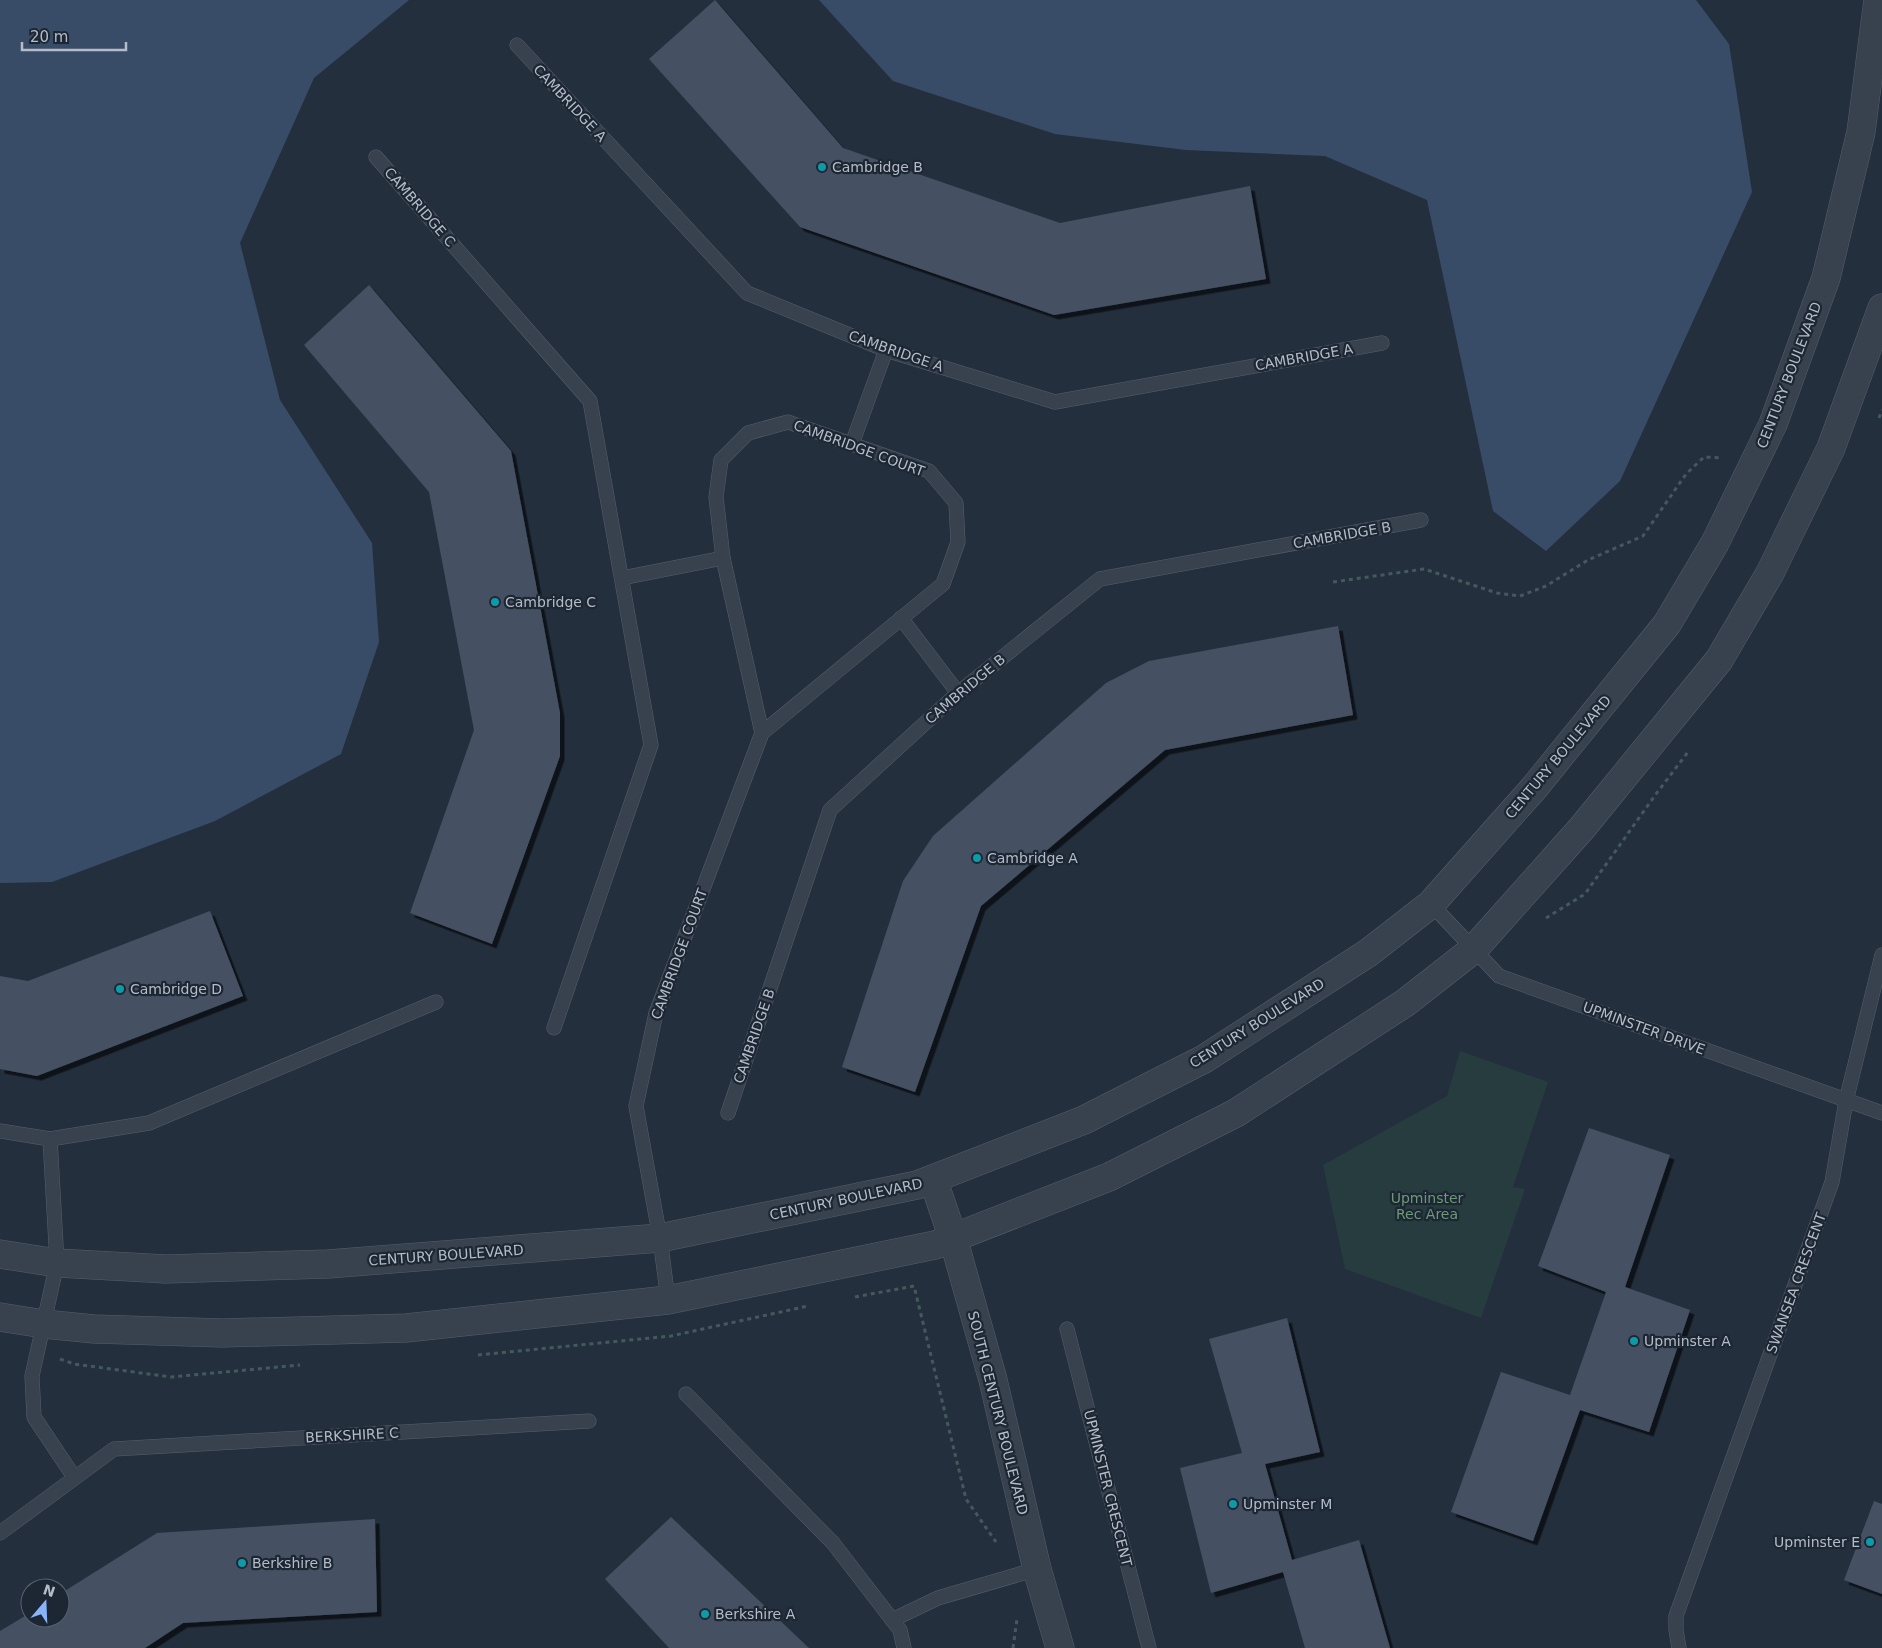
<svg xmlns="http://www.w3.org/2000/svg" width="1882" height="1648" font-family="'DejaVu Sans',sans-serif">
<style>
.green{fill:#263c3f}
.water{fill:#394c67}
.building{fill:#455162;filter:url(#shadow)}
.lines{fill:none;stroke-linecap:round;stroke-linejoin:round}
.service-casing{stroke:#565f6c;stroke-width:15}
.minor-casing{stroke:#565f6c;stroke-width:29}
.path{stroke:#44595c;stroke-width:3;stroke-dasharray:4 4;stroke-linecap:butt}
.service{stroke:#38414e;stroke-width:14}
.minor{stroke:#38414e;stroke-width:28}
.culture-dot{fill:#0f9aa8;stroke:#1d2633;stroke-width:2}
.labels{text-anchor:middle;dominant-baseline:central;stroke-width:4.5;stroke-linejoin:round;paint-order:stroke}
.street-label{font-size:14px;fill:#b4bcc9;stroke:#1d2633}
.poi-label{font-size:14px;fill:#b4bcc9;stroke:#1d2633;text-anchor:start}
.park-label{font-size:14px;fill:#6b9a76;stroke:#1d2633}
</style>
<defs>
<filter id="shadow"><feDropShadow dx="4.5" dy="4.5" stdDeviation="0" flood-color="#0009"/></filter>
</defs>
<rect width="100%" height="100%" fill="#242f3e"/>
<polygon class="green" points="1460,1051 1548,1082 1513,1187 1525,1189 1481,1318 1345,1269 1323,1165 1447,1096"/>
<g class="water">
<polygon points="0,0 409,0 314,78 240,243 280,400 372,543 379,642 341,754 215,821 52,882 0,883"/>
<polygon points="819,0 1696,0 1729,44 1752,192 1620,481 1546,551 1493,511 1427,200 1325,156 1186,150 1055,134 893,81"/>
</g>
<g class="building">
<polygon points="715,0 843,148 1060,223 1250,186 1266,279 1054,315 800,227 649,59"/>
<polygon points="369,285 511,451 560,713 560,756 492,944 410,913 474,730 429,492 304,345"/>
<polygon points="1338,626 1353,715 1165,750 981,906 915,1092 842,1067 903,881 933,836 1106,683 1149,661"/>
<polygon points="210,911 243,996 37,1076 0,1069 0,976 28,981"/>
<polygon points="1589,1128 1670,1155 1625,1287 1690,1310 1649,1432 1580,1410 1533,1541 1451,1512 1501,1372 1570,1395 1606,1292 1538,1266"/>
<polygon points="1287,1318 1320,1452 1265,1464 1292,1560 1359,1540 1390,1648 1305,1648 1283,1572 1211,1593 1180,1468 1242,1453 1209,1339"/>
<polygon points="1874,1501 1882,1504 1882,1594 1844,1580"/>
<polygon points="671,1517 809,1648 669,1648 605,1579"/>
<polygon points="375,1519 377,1612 183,1623 145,1648 0,1648 0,1631 30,1613 30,1618 60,1618 60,1594 157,1533"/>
</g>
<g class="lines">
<defs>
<g id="service">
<polyline points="517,45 747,293 886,350 1055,402 1382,343"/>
<polyline points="376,157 590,401 651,745 554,1028"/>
<polyline points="852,444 886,350"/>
<polyline points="622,578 723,558"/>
<polyline points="901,618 958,693"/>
<polyline points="1431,904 1499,976 1882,1113"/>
<polyline points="728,1113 830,810 958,693 1100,579 1421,520"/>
<polyline points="0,1131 50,1139 149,1123 436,1002"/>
<polyline points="50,1139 57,1263 32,1376 34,1417 74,1477"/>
<polyline points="668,1300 660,1238 636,1106 656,1013 762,733 723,558 716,497 721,460 748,433 788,422 929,471 956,503 958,542 943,584 762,733"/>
<polyline points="1067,1329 1149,1648"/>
<polyline points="686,1394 833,1543 900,1630 904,1648"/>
<polyline points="0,1533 114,1449 589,1421"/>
<polyline points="892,1620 938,1598 1037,1569"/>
<polyline points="1679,1648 1676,1630 1676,1616 1832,1182 1846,1101 1882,955"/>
</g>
<g id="minor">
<polyline points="933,1179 953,1238 993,1380 1037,1569 1060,1648"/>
<polyline points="0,1254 57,1263 166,1269 328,1264 660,1238 917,1185 1084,1120 1204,1059 1368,953 1431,904 1534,788 1667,624 1715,543 1773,424 1826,278 1861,132 1878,0"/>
<polyline points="0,1317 44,1324 94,1329 222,1333 406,1328 668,1300 935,1245 1109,1177 1236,1113 1405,1003 1474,949 1582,828 1719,660 1770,573 1831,448 1882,308"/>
</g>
</defs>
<use href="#service" class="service-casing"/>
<use href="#minor" class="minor-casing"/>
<g class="path">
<polyline points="1879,418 1882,410"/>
<polyline points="1333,582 1424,569 1497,593 1520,596 1546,586 1588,560 1643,536 1686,474 1704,457 1722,458"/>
<polyline points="1546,918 1585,894 1656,794 1688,752"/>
<polyline points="855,1297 914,1286 966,1499 996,1542"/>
<polyline points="478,1355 671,1336 808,1306"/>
<polyline points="60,1359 74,1364 171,1377 300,1365"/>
<polyline points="1013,1648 1017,1619"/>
</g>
<use href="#service" class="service"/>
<use href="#minor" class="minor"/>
</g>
<g class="culture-dot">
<circle cx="822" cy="167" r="5"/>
<circle cx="495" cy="602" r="5"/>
<circle cx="977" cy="858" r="5"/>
<circle cx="120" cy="989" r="5"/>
<circle cx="1634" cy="1341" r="5"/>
<circle cx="1233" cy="1504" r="5"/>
<circle cx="1870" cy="1542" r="5"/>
<circle cx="242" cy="1563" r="5"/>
<circle cx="705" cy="1614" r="5"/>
</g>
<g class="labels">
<g class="street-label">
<text transform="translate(570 103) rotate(47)">CAMBRIDGE A</text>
<text transform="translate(420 207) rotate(49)">CAMBRIDGE C</text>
<text transform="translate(896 351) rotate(19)">CAMBRIDGE A</text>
<text transform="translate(1304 357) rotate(-10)">CAMBRIDGE A</text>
<text transform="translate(1789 375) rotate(-69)">CENTURY BOULEVARD</text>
<text transform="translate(859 448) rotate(20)">CAMBRIDGE COURT</text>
<text transform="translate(1342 535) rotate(-10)">CAMBRIDGE B</text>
<text transform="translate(965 689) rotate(-40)">CAMBRIDGE B</text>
<text transform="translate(1558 757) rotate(-50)">CENTURY BOULEVARD</text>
<text transform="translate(679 954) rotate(-70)">CAMBRIDGE COURT</text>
<text transform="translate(1257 1023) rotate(-32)">CENTURY BOULEVARD</text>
<text transform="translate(1644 1028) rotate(20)">UPMINSTER DRIVE</text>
<text transform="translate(754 1036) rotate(-71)">CAMBRIDGE B</text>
<text transform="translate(846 1199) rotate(-12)">CENTURY BOULEVARD</text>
<text transform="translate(446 1255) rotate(-4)">CENTURY BOULEVARD</text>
<text transform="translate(1796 1283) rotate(-70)">SWANSEA CRESCENT</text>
<text transform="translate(998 1413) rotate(76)">SOUTH CENTURY BOULEVARD</text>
<text transform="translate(352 1435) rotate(-3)">BERKSHIRE C</text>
<text transform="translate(1108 1488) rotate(76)">UPMINSTER CRESCENT</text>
</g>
<g class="poi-label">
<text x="832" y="167">Cambridge B</text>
<text x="505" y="602">Cambridge C</text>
<text x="987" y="858">Cambridge A</text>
<text x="130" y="989">Cambridge D</text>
<text x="1644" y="1341">Upminster A</text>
<text x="1243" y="1504">Upminster M</text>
<text x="1860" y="1542" text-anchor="end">Upminster E</text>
<text x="252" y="1563">Berkshire B</text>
<text x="715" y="1614">Berkshire A</text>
</g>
<g class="park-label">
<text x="1427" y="1198">Upminster<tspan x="1427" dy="16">Rec Area</tspan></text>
</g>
</g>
<g transform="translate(45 1603) rotate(19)"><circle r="24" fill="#1d2633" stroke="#59626f"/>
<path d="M0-4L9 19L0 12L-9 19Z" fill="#8ab4f8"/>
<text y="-8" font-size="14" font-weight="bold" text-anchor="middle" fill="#b4bcc9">N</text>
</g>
<path d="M22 42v8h104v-8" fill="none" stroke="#b4bcc9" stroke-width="2.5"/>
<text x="30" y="42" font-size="15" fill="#b4bcc9" stroke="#1d2633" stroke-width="4" paint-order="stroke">20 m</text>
</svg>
